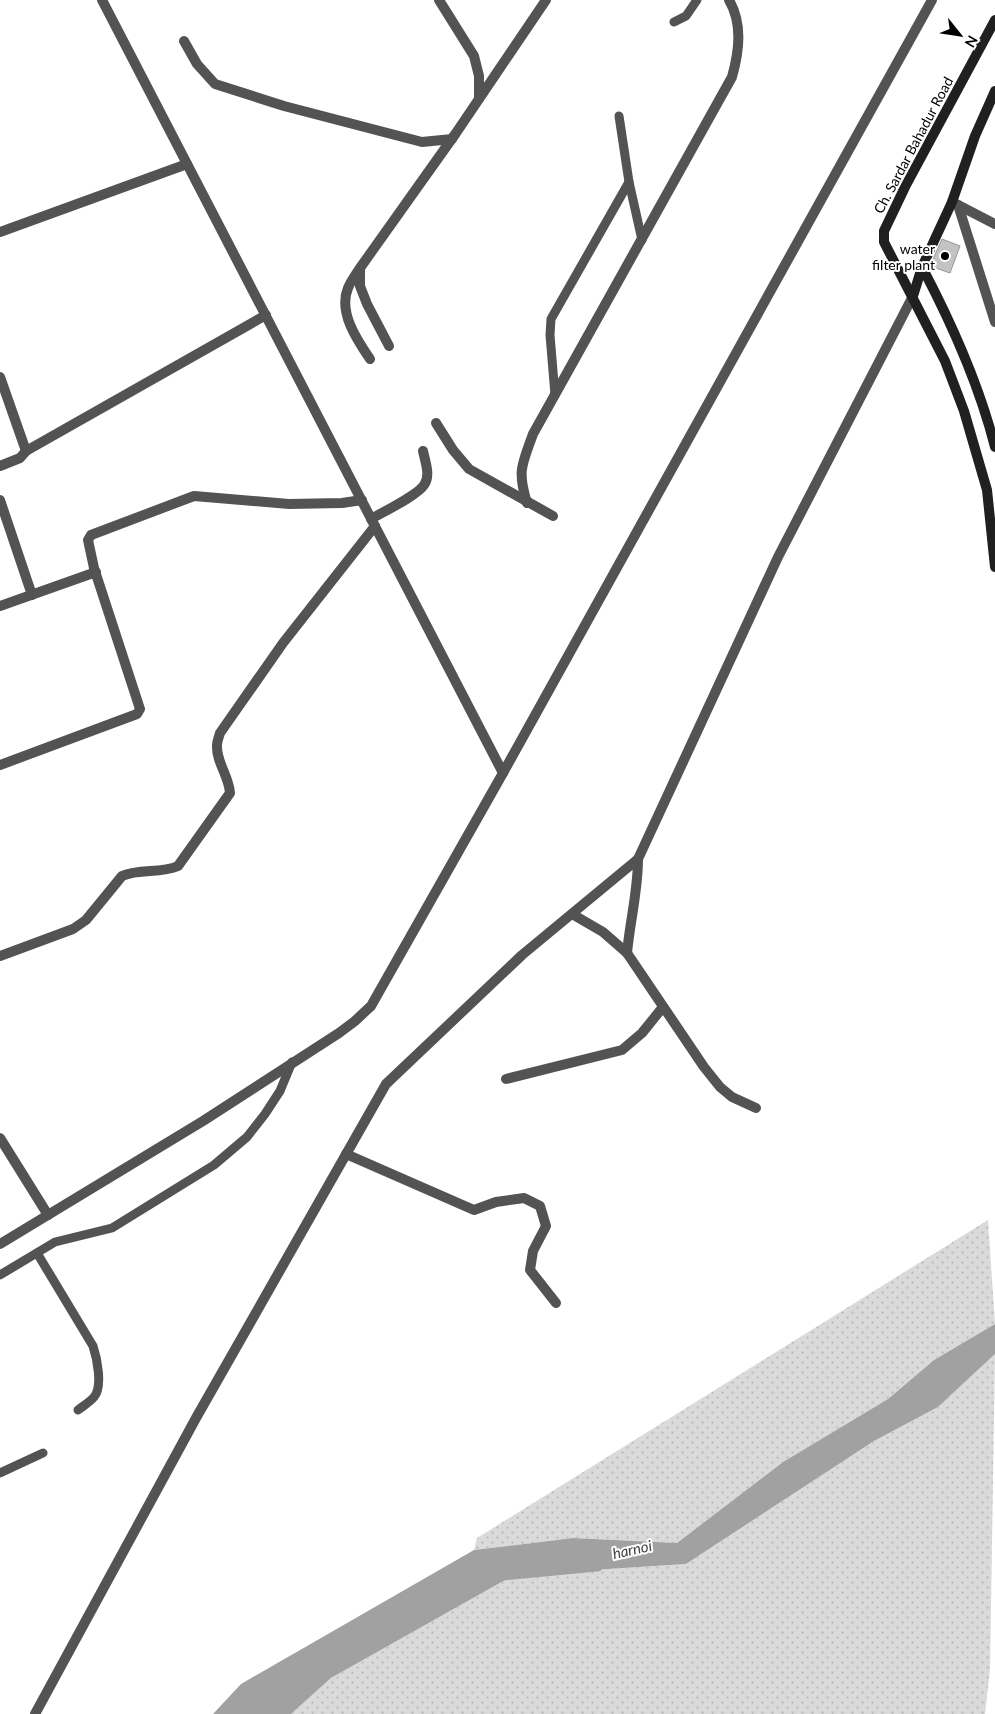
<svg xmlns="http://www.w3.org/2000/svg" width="995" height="1714" font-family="Lato,sans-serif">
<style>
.grass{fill:url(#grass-dots)}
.water{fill:#a1a1a1}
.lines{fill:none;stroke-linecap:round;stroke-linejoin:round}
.stream{stroke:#a1a1a1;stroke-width:4.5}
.building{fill:#c3c3c3;stroke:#979797}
.service{stroke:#535353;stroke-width:9}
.minor{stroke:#535353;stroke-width:10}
.secondary{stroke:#202020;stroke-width:10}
.poi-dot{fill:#000;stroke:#fff;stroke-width:2}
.labels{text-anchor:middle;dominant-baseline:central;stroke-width:4;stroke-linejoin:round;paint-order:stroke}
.street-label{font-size:14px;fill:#000;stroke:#fff}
.poi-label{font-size:14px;fill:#000;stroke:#fff;text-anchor:end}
.water-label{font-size:15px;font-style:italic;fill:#424242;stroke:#fff}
</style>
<defs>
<pattern id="grass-dots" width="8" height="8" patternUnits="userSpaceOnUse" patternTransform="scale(1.25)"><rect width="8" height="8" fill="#dadada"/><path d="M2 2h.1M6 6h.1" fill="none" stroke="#b9b9b9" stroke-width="1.8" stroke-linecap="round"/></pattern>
</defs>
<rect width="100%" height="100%" fill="#fff"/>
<g class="grass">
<polygon points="988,1220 995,1324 934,1360 888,1399 783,1462 677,1543 573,1538 474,1550 477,1538"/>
<polygon points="995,1354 990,1670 985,1714 291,1714 331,1678 514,1575 686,1564 874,1441 938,1407"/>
</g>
<polygon class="water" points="995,1324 995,1354 938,1407 874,1441 686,1564 514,1575 331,1678 291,1714 213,1714 241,1684 474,1550 573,1538 677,1543 783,1462 888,1399 934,1360"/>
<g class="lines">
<polyline class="stream" points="504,1578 599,1569"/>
</g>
<polygon class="building" points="942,239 960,246 950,273 930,266"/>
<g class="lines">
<g class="service">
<polyline points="674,22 686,16 697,0"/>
<polyline points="619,116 629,182 642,240"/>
<polyline points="555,395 550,335 551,319 629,182"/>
<path d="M 37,1253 L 93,1346 C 97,1358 103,1387 94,1397 C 90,1402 83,1406 78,1410"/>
<polyline points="0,1275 55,1242 112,1228 214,1165 247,1137 265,1114 280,1091 292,1062"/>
<polyline points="0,1473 43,1453"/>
</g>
<g class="minor">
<polyline points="102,0 503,773"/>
<polyline points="439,0 474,56 479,76 479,98"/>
<polyline points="184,41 197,64 215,84 284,106 422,142 452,139"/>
<polyline points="952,202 958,205 995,322"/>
<polyline points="958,205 995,224"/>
<polyline points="0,232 187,164"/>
<polyline points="360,269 360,286 367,304 389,346"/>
<path d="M 370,359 C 357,340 338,312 348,288 C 351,281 356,274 360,268 L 456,133 L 546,0"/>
<polyline points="0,377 26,451 20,458 0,466"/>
<polyline points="436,423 453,450 469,469 553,516"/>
<polyline points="26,451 266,315"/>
<polyline points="0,500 32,595"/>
<path d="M 527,503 C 517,470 522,465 533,434 L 732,77 C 739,52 743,24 729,0"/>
<path d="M 371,519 C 383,512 418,495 424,485 C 431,476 425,461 423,451"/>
<polyline points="0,606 96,572"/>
<polyline points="0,765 137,714 140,709 94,568 88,540 91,535 194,496 289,504 342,503 362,500"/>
<polyline points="572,914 603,932 627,953 704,1067 720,1087 732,1097 756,1108"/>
<path d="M 627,953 C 630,921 638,891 638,859"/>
<path d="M 0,956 L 73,929 L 86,920 L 122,876 C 140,868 160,874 178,866 L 230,793 C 229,776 216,762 217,745 C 217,741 219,737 220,733 L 283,643 L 375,526"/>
<polyline points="506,1079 622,1050 642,1033 663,1007"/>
<polyline points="0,1138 48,1215"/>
<polyline points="346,1154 474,1210 496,1202 524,1198 540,1206 546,1226 533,1251 530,1270 556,1303"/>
<polyline points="0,1244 203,1121 339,1033 355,1021 371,1006 503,773 932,0"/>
<polyline points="35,1714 196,1418 386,1084 522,955 638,859 778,557 913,296"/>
</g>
<g class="secondary">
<polyline points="995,20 905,187 884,231 884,242 945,361 964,411 987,490 995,567"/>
<path d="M 995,91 L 975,136 L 952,202 L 922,267 C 952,324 979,384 995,447"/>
<polyline points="913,296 922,267"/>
</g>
</g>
<circle class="poi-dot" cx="945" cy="256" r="5"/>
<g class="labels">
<g class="street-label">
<text transform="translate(913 145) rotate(-62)">Ch. Sardar Bahadur Road</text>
</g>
<g class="poi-label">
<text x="935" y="248">water<tspan x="935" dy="16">filter plant</tspan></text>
</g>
<g class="water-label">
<text transform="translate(632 1549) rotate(-13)">harnoi</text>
</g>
</g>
<g transform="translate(960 35) rotate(120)" stroke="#ffffff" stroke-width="4" paint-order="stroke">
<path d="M0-4L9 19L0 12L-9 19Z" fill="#000000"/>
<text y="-8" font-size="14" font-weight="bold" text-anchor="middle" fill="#000000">N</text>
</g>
</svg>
